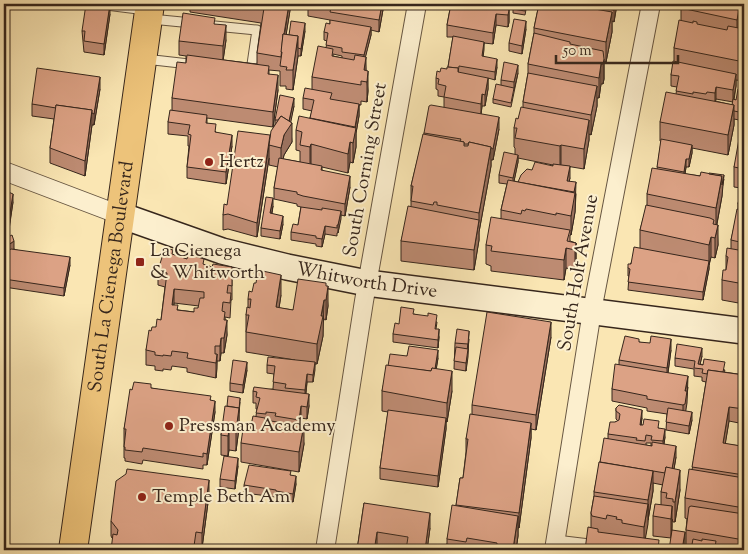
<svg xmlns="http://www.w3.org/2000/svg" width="748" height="554" font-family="'Sorts Mill Goudy',serif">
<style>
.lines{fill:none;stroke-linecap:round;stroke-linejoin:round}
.lane-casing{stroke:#675642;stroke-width:11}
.street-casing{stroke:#675642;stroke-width:20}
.secondary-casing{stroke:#36261c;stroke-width:28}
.primary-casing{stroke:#36261c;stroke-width:30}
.lane{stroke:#fcefce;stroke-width:9}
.street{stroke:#fcefce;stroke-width:18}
.secondary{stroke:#fcefce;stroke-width:25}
.primary{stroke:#edc37a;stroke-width:28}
.wall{fill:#bd8b72;stroke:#36261c;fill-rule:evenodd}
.shaded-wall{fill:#9a715d;stroke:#36261c}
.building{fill:#dca285;stroke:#36261c;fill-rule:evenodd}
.poi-dot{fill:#8f2418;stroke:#fcefce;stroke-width:2}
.labels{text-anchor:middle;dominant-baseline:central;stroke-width:4;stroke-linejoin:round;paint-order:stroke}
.poi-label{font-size:19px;fill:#36261c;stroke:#fcefce;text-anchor:start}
.street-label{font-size:19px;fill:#36261c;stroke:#fcefce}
</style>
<rect width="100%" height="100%" fill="#fae6b3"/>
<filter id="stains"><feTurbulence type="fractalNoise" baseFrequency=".004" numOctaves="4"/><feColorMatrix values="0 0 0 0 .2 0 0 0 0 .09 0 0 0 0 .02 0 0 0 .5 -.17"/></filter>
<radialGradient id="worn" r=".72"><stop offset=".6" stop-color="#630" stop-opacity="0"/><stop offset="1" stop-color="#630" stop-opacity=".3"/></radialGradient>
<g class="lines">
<defs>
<g id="lane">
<polyline points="98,4 146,10"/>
<polyline points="151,19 192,23"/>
<polyline points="215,26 257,30 251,71 247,70"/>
<polyline points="145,59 189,64"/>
<polyline points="556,540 598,545"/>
</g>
<g id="street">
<polyline points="4,171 120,215"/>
<polyline points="325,550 364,301 417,4"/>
<polyline points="554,550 592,311 651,4"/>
</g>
<g id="secondary">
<path id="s1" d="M 120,215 L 222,251 L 287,267 L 367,283 L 744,331"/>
</g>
<g id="primary">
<path id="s2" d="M 73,550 L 150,4"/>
</g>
</defs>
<use href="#lane" class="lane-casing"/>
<use href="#street" class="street-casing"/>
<use href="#secondary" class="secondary-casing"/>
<use href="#primary" class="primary-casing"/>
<use href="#lane" class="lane"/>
<use href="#street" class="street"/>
<use href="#secondary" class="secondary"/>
<use href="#primary" class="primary"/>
</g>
<g class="wall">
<polygon points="190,4 291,4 286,34 289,35 305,31 301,56 298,56 293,90 286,89 286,86 280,86 280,71 269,70 269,74 278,90 273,127 207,118 207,123 216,132 232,146 226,184 187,178 187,167 189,146 188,146 188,136 168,134 168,122 172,110 172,98 186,63 186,56 179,55 179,41 215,24 226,40 223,60 257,64 257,53 261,23 190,12"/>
<path d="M 308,4 L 384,4 L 379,32 L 371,30 L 371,35 L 365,57 L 366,71 L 368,91 L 367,102 L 361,101 L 361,105 L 359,105 L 359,116 L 356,133 L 356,147 L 353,163 L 350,162 L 348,173 L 322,167 L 322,170 L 350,187 L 345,216 L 341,215 L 338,233 L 337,233 L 337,236 L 325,234 L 322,247 L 316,246 L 316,244 L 291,240 L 291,232 L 298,225 L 301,207 L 297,206 L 297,204 L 274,199 L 274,188 L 278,167 L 269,165 L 269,158 L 257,237 L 228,229 L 223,230 L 223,215 L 227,205 L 270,138 L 275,125 L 275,120 L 294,106 L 290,122 L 292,142 L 284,155 L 283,159 L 300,162 L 300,151 L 296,150 L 296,130 L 310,118 L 312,111 L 303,109 L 303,98 L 312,89 L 312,77 L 326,48 L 327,41 L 324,40 L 324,32 L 330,23 L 330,20 L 308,16 ZM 333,54 L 342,56 L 342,58 L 333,56 Z"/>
<polygon points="451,4 509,4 509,22 508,27 496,25 493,44 484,43 483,57 497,67 495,80 488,78 488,89 485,106 482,106 481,114 499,129 493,160 491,160 491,166 479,232 479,240 474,270 401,261 401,241 411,206 411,186 424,133 444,107 444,97 438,96 438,90 436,89 436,78 447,69 448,67 453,37 447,37 447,25"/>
<polygon points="527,4 525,15 513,13 513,9"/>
<path d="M 539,4 L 617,4 L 614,22 L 612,21 L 612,32 L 606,62 L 604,61 L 604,79 L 603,84 L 601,84 L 599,98 L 597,98 L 597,106 L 591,135 L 589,134 L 589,140 L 584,169 L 560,165 L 570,178 L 569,181 L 576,194 L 575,212 L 571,235 L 570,235 L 570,241 L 576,243 L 576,262 L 575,270 L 566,268 L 564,280 L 491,271 L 491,266 L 486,264 L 486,245 L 501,219 L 501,210 L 507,184 L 499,183 L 499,175 L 515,154 L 515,148 L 514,147 L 514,128 L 518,119 L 523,107 L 523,102 L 528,73 L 528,64 L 534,33 L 534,28 ZM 518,158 L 553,165 L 553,166 L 532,170 L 518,182 L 514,181 L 518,162 Z"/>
<path d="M 682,4 L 743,4 L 739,28 L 744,29 L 744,81 L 736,80 L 736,86 L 734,100 L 736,100 L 744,90 L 744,121 L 734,119 L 734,125 L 728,155 L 692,148 L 692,153 L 689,167 L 686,167 L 685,174 L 724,179 L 722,189 L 722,196 L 717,224 L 718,245 L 715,258 L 711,257 L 709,265 L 709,269 L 703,300 L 628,290 L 629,276 L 628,276 L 628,268 L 640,248 L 640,230 L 647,205 L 647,194 L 657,169 L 661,142 L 660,141 L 660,122 L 676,94 L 677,87 L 671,86 L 671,75 L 674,61 L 674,48 L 681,21 L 681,8 ZM 716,99 L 733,102 L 732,105 L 715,101 Z"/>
<polygon points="110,14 104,55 84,52 82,31"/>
<polygon points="526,29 522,54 509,51 509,43"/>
<polygon points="518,73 511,107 493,103 493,99 501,85 501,80"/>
<polygon points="100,89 94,125 92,125 85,176 50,163 50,148 54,119 32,116 32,104"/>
<polygon points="744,140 744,304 722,300 722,280 726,270 726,256 731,249 731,240 738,210 738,204 741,188 734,187 734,167"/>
<polygon points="4,190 13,202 8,237 14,249 13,249 70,265 64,296 4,287"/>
<polygon points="273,206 272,214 283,224 280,239 261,236 261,228"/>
<path d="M 173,255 L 212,267 L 232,267 L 232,300 L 231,300 L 230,318 L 225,317 L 227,335 L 224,353 L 221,353 L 220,361 L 217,361 L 216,378 L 187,372 L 187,368 L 172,366 L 171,370 L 163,369 L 163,371 L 155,370 L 155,366 L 146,365 L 146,350 L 151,331 L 156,327 L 161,320 L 165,287 L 158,285 L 158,270 ZM 174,303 L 199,306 L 198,308 L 194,312 L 178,310 L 174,305 Z"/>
<polygon points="326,286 328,306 326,320 324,319 323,324 323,336 317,364 315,364 313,382 307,382 306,394 309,406 307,419 301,418 300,424 304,444 299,472 241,462 241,443 250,430 256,416 257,409 256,409 256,403 253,403 253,391 273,389 274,374 267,373 267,365 295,360 246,352 246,315 248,308 248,299 281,295 279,308 293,310"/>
<polygon points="414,314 437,322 436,329 439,337 438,348 393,342 393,334 399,324"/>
<polygon points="551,337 536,430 531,429 531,438 519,528 518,528 518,536 516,550 445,550 447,544 447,539 456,506 460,478 463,478 466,452 466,439 472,415 472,405"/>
<polygon points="469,339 466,371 454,369 455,343"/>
<polygon points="639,342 671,350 668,373 688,387 685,411 692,420 689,434 666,430 667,414 647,411 647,408 612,401 612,389 619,365 619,360"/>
<polygon points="744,349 744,369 741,368 741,360"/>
<polygon points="407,356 438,358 436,369 452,391 447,422 446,422 446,429 438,487 380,479 380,468 388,412 382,411 382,391 388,366"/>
<polygon points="702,356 700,364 725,370 724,372 744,375 744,424 729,421 725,444 741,446 744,424 744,550 686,550 686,530 687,519 685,518 685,498 692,470 706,382 702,381 702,377 694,376 694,369 675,366 675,358"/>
<polygon points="247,370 243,393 230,391 230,383"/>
<polygon points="151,388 211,400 215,412 207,465 203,465 203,469 143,460 142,464 125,461 125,458 124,458 124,429 132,390"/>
<polygon points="240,402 239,414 239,428 236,451 229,450 228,456 221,455 221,435 227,406"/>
<path d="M 616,408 L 642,418 L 641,425 L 659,428 L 665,437 L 664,444 L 676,457 L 674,469 L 680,490 L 675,522 L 673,522 L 672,519 L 672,530 L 685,550 L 671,538 L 653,536 L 653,516 L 661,505 L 661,492 L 663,485 L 653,483 L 653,491 L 645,538 L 659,550 L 585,550 L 591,528 L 591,513 L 594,496 L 594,492 L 600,462 L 608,439 L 608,434 L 615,422 L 618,421 L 616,419 ZM 646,443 L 651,443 L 651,446 L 646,445 Z"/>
<polygon points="238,466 235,489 220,487 220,479"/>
<polygon points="291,475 296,484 293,502 276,499 276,497 244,493 244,485"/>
<polygon points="209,495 202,548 200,547 200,550 112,538 111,536 111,521"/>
<polygon points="364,503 430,528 427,550 357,550"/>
</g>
<g class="shaded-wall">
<polygon points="110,4 110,14 104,55 104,44"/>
<polygon points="289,4 291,4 282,61 282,52"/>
<polygon points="382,4 384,4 379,32 379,20"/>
<polygon points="509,4 509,22 508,27 508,10"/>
<polygon points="615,4 617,4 614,22 614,10"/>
<polygon points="740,4 742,4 742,10 737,39 737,20"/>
<polygon points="612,12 612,32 606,62 606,42"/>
<polygon points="496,14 496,25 493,44 493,33"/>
<polygon points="526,21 526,29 522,54 522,46"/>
<polygon points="305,23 305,31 301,56 301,49"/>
<polygon points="226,25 226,40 223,61 223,46"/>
<polygon points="371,27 371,35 364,63 364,55"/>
<polygon points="298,36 298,56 293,90 293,70"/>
<polygon points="484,42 484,50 482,64 482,56"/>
<polygon points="366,57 366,77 364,70"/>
<polygon points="497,59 497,67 495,80 495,72"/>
<polygon points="604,59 604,79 603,84 603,64"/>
<polygon points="601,64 601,84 599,98 599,78"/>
<polygon points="518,65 518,73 514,90 514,82"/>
<polygon points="368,71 368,91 367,102 367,82"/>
<polygon points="736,74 736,86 733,102 733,90"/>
<polygon points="278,75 278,90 273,127 273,112"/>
<polygon points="100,77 100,89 94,125 94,114"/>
<polygon points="488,78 488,89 485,106 485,95"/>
<polygon points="597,86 597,106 591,135 591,115"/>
<polygon points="716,87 716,99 715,105 715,93"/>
<polygon points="482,94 482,106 481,115 481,104"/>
<polygon points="294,98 294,106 290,126 292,123 292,142 284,155 281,168 281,148 284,135 289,122"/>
<polygon points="359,104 359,116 356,133 356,147 353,163 353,143"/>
<polygon points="734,105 734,125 728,155 728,135"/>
<polygon points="92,110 92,125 85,176 85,161"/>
<polygon points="499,117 499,129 493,160 493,149"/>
<polygon points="589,120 589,140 584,169 584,149"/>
<polygon points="232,135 232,146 226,184 226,172"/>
<polygon points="350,142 350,162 348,173 348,154"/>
<polygon points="311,144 311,164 310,167 310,147"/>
<polygon points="269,145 269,158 257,237 257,223"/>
<polygon points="561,145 561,164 560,166 560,146"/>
<polygon points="692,145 692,153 689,167 689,159"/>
<polygon points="491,147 491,166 479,232 479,240 474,270 474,250 479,221 479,213"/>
<polygon points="518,155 518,162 513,186 513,178"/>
<polygon points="686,159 686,167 684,180 684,172"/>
<polygon points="570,166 570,178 567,192 567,181"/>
<polygon points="724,175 722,196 716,228 716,208 722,176"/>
<polygon points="350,176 350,187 345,216 345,204"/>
<polygon points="576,182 575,212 571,235 571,216 573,196"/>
<polygon points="13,194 13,202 6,246 6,238"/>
<polygon points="273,198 273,206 270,221 270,213"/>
<polygon points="341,211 341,219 338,233 338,225"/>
<polygon points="283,216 283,224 280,239 280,231"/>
<polygon points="718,225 718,245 715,258 715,238"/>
<polygon points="325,226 325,234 322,247 322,239"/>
<polygon points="711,237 711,257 709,265 709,245"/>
<polygon points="14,241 14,249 4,256 4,248"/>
<polygon points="576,243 576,262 575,270 575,250"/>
<polygon points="566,248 566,268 564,280 564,260"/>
<polygon points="70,257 70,265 64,296 64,288"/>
<polygon points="709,261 709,269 703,300 703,292"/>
<polygon points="281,275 281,295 276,327 276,307"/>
<polygon points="328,286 328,306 326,320 326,300"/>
<polygon points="174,289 174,303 172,319 172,305"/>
<polygon points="324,300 323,336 317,364 317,344"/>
<polygon points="227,320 227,335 224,353 224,338"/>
<polygon points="551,322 551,337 536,430 536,415"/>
<polygon points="439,329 439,337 438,348 438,340"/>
<polygon points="469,331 468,357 466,371 466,363"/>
<polygon points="221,338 221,353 220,361 220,346"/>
<polygon points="671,339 671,350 667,379 667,368"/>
<polygon points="702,348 702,356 699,369 698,364"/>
<polygon points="438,350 438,358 434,384 434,376"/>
<polygon points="217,354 217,369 216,378 216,363"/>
<polygon points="247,362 247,370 243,393 243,385"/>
<polygon points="315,362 315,370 313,382 313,375"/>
<polygon points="452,371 452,391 447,422 447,403"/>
<polygon points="307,374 307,382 305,398 305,390"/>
<polygon points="688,376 687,403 685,416 683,416 683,405"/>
<polygon points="309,394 309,406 307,419 307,407"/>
<polygon points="240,398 239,414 239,428 236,451 236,431"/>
<polygon points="215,401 215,412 207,465 207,454"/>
<polygon points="301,406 301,418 299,431 299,420"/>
<polygon points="729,407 729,421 723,458 723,443"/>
<polygon points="642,410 642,418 640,433 640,425"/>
<polygon points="692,412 692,420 689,434 689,426"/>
<polygon points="446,418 446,429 438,487 438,476"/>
<polygon points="531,423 531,438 519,528 519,513"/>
<polygon points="304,424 304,444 299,472 299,452"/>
<polygon points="665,429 665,437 663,449 663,441"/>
<polygon points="229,430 229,450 228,456 228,436"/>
<polygon points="676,446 676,457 671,486 671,474"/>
<polygon points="238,458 238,466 235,489 235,481"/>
<polygon points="680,470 680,490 675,522 675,502"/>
<polygon points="653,471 653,491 648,520 648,500"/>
<polygon points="296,476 296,484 293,502 293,494"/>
<polygon points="209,480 209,495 202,548 202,533"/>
<polygon points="648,504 648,524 644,546 644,527"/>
<polygon points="672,506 672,526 671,538 671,519"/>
<polygon points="430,513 430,528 427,550 425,550"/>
<polygon points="518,516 518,536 516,550 513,550"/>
<polygon points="377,532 377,547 375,545"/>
<polygon points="685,532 685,550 682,550"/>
</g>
<g class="building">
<polygon points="86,4 110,4 104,44 84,41 85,31 82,31"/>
<polygon points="234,4 289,4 284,34 283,34 281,57 257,53 264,8"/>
<polygon points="308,4 382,4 379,20 330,12 331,8"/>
<polygon points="451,4 466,4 481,6 481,4 509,4 508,10 509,10 508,15 496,14 493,33 447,25"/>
<polygon points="514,4 526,4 525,11 513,9"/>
<polygon points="539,4 566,4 612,12 606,42 534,28"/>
<polygon points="566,4 588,4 587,8"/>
<polygon points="600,4 615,4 614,10 601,8 602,4"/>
<polygon points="682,4 740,4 737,20 681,8"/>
<polygon points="183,13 215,18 214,24 226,25 223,46 179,41"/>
<polygon points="514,19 526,21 522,46 509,43"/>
<polygon points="330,20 371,27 364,55 342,52 342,48 326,45 328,33 324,32 326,23 330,24"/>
<polygon points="679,20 693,23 693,21 697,22 697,24 727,30 728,26 744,29 744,62 674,48"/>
<polygon points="291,21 305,23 301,49 298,48 298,36 289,35"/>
<polygon points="534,33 570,42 570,44 603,51 604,59 603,64 601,64 599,78 528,64"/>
<polygon points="283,34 298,36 293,70 286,70 287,67 280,66 282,52 281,52"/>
<polygon points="453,36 484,42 482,56 497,59 495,72 459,66 458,72 458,68 448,67"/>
<polygon points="318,46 333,49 332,56 354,60 355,55 366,57 364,70 368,71 367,82 361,81 361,85 312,77"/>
<polygon points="187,55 269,66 268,74 278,75 273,112 172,98 177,62 186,63"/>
<polygon points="673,61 736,74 733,90 716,87 715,93 707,92 706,94 693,92 693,94 676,91 679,76 671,75"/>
<polygon points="504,62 518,65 514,82 501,80"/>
<polygon points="447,67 458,68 458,72 488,78 485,95 482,94 481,104 444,97 446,86 438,84 439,79 436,78 437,71 440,72 441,68 447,69"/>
<polygon points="37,68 100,77 94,114 92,113 92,110 56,105 56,108 32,104"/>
<polygon points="528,73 597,86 591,115 523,102"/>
<polygon points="496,84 514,88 511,103 493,99"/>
<polygon points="305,88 332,93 330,99 359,104 355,127 310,118 314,100 303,98"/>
<polygon points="738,89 744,90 744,113 734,111 734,105 732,105 733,99 736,100"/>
<polygon points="666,92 734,105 728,135 660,122"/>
<polygon points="280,95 294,98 289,121 281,116 278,120 275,120"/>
<polygon points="56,105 92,110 85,161 50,148"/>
<polygon points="431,105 499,117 493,149 491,148 491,147 469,142 468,144 464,144 464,142 460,141 461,139 424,133 429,106"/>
<polygon points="521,107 589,120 584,149 561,145 560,146 515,138 517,128 514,128 516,118 518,119"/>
<polygon points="170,110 207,115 206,123 216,124 215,132 232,135 226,172 187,167 191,135 188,134 190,125 168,122"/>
<polygon points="281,116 292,123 284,135 281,148 269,145 271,131"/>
<polygon points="299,116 356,128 353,143 350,142 348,154 311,144 310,147 300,145 302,132 296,130"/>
<polygon points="238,131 270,135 257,223 228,214 223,215 224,204 227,205"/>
<polygon points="423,134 464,142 464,146 468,146 469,142 491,147 479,213 437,205 437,202 434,202 433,205 411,201 413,186 411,186"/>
<polygon points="661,139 692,145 689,159 686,159 684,172 657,167"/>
<polygon points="739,139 744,140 744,169 734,167"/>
<polygon points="504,152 518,155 513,178 499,175"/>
<polygon points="279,158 322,166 321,170 350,176 345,204 303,196 297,194 297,192 274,188"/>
<polygon points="535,162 553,166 553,164 570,166 567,181 576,182 574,192 518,182 521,175 527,169 532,170"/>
<polygon points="652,168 700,176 701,172 722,176 716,208 647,194"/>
<polygon points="709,173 724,175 722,185 722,176 709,174"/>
<polygon points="744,173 744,206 738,204"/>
<polygon points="508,180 575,193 571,216 556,213 556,215 526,209 525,211 522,210 521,214 501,210"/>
<polygon points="4,190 13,194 6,238 12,235 14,241 4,248"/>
<polygon points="266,197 273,198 270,213 283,216 280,231 261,228"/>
<polygon points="646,205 710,218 714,220 713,224 718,225 715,238 711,237 709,245 640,230"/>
<polygon points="408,206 479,220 474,250 401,241"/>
<polygon points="301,207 322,210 322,208 341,211 338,225 337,225 337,228 325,226 322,239 316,238 316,236 291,232 293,224 298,225"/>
<polygon points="737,209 744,211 744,243 731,240"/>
<polygon points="491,217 570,230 567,241 576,243 575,250 566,248 564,260 491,251 492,246 486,245"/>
<polygon points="634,247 709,261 703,292 628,282 630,269 628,268 628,264 631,264"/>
<polygon points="4,248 7,252 11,249 70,257 64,288 4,279"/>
<path d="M 165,248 L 173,250 L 172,254 L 187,259 L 188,254 L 204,259 L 203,264 L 212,267 L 213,264 L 232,267 L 232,286 L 228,285 L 227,293 L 231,293 L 230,303 L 223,302 L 222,311 L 225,312 L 224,320 L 227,320 L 224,338 L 221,338 L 220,346 L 215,346 L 215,354 L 217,354 L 216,363 L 187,358 L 188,353 L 172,351 L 171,356 L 163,355 L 163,356 L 155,355 L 155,352 L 146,350 L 149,330 L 151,331 L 152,327 L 156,327 L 157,319 L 161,320 L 167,273 L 158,270 ZM 174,289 L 204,292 L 204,298 L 200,298 L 198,308 L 194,308 L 194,312 L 177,310 L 178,305 L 172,305 Z"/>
<polygon points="727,248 744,251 744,284 722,280 723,270 726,270 728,257 726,256"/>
<polygon points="258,270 281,275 276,307 293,310 298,279 326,283 326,286 328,286 326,300 324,300 321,316 323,316 317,344 246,332 249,315 246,315 247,307 250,308 251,299 248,299 249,291 252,292 254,283 256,283"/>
<polygon points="401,307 414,309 413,314 428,316 428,313 437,315 435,329 439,329 438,340 393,334 395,323 399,324"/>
<polygon points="487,312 551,322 536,415 472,405"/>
<polygon points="457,329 469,331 468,344 455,343"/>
<polygon points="625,336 639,339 639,342 650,343 651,336 671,339 667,368 619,360"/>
<polygon points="677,344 702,348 698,364 703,365 704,359 725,362 723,372 708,370 707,374 702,373 703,369 694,368 695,361 675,358"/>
<polygon points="409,346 438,350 435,369 432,368 431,371 388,366 390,354 407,356"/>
<polygon points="456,347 468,349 466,363 454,361"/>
<polygon points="741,349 744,349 744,361 741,360"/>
<polygon points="268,357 315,362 313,375 307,374 305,390 285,388 286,384 273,382 275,366 267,365"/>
<polygon points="233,360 247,362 243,385 230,383"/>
<polygon points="615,364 688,376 685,391 687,391 685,404 683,405 647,399 647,396 612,389"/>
<polygon points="386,365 431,371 432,368 452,371 447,403 382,391"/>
<polygon points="708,370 744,375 744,409 729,407 723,443 741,446 744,424 744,475 692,467"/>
<polygon points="134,382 151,384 151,388 211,396 210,400 215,401 207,454 203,453 203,457 143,448 142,452 125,450 125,447 124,447 126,429 124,429 130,389 132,390"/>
<polygon points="254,387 309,394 307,407 301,406 299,420 275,416 276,413 266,412 266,414 256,413 260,398 256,397 257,392 253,391"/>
<polygon points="228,396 240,398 239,410 239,408 227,406"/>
<polygon points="619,405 642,410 640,425 643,425 644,419 659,421 658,428 665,429 663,441 651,440 652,436 646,435 645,441 636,440 637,438 608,434 610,422 615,422 619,420 620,414 616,411 616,408"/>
<polygon points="225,406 239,408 236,431 229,430 228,436 221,435"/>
<polygon points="668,408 692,412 689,426 666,422"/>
<polygon points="388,410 446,418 438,476 380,468"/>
<polygon points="470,414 531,423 519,513 456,505 460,478 463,478 468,439 466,439"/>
<polygon points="253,416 265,418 265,420 295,425 295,423 304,424 299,452 241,443 243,429 250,430"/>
<polygon points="604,438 652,446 652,442 676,446 672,469 666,467 665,473 600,462"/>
<polygon points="224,456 238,458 235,481 220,479"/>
<polygon points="599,462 653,471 648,500 594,492"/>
<polygon points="249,465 291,471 290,475 296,476 293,494 276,491 276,490 244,485"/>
<polygon points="666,467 680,470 675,502 673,502 673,499 666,498 667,493 661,492"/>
<polygon points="127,469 209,480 202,533 196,532 194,546 200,546 199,550 111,550 113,534 117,535 118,530 111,521 116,481 126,474"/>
<polygon points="689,469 744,478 744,508 685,498"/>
<polygon points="594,496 648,504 644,527 622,523 622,520 616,519 617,517 607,515 606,519 592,516 591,513"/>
<path d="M 364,503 L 430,513 L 425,550 L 357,550 ZM 377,532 L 408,537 L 406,550 L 375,545 Z"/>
<polygon points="655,504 672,506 671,519 653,516"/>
<polygon points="452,505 518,516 513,549 497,547 497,543 467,538 466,542 447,539"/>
<polygon points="691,506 744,514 744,540 686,530 689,507"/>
<polygon points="588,527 598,529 598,532 659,540 658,550 585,550"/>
<polygon points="672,530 685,532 682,550 669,550"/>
<polygon points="693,539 702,541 702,539 716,541 715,547 725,548 726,546 744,549 744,550 691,550"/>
<polygon points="446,544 465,547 465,550 445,550"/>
</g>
<g class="poi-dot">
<circle cx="209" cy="162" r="5"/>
<rect x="135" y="257" width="10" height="10" rx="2.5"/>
<circle cx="169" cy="426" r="5"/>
<circle cx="142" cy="497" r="5"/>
</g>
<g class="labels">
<g class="poi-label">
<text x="219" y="162">Hertz</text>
<text x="150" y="251">La Cienega<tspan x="150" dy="22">&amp; Whitworth</tspan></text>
<text x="179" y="426">Pressman Academy</text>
<text x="152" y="497">Temple Beth Am</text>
</g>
<g class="street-label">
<text transform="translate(366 170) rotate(-80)">South Corning Street</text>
<text transform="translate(579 273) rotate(-80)">South Holt Avenue</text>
<text stroke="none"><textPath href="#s2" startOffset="276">South La Cienega Boulevard</textPath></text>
<text stroke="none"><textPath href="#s1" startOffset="256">Whitworth Drive</textPath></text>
</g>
</g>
<rect width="748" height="554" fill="none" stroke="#fae6b3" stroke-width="20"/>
<rect x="5" y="5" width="738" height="544" fill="none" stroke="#36261c" stroke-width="2.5"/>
<rect x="10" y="10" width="728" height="534" fill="none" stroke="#36261c"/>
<path d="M556 55v8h122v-8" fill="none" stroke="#36261c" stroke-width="2.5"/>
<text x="563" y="55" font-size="15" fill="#36261c" stroke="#fcefce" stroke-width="4" paint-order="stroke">50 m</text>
<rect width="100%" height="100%" filter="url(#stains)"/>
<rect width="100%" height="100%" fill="url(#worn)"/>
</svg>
